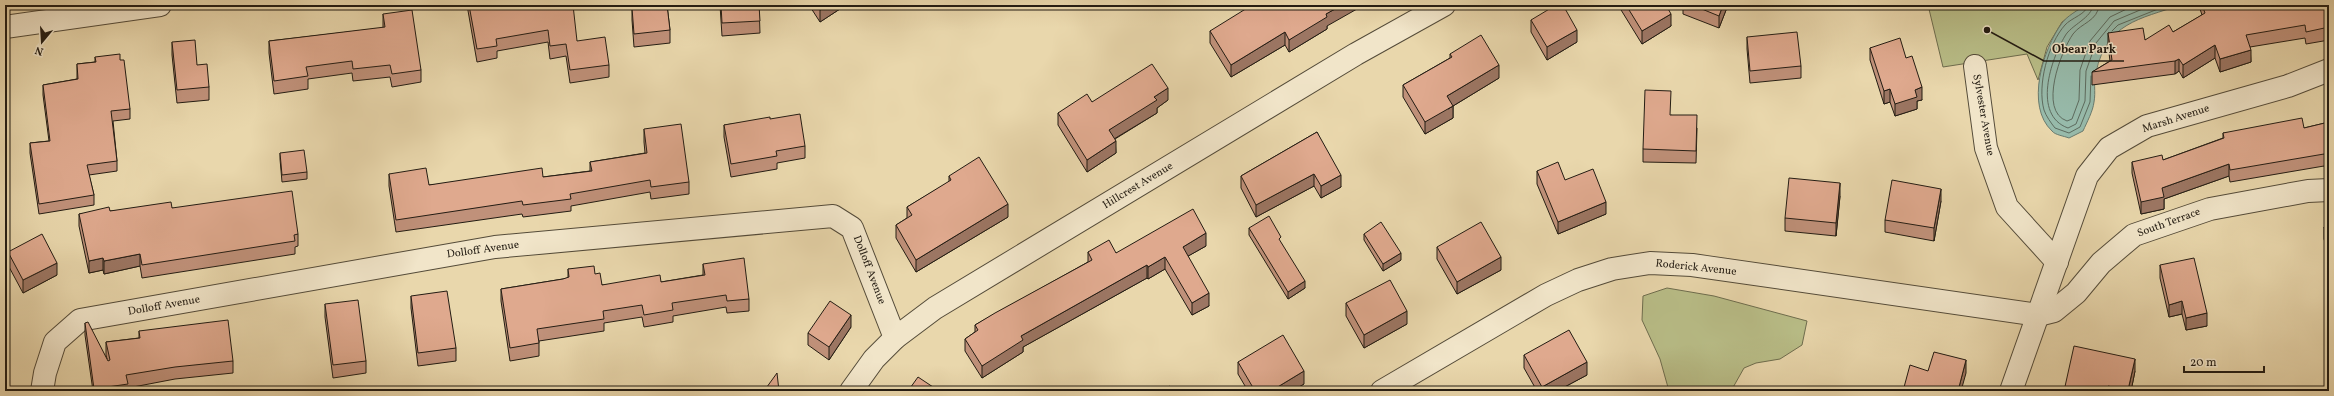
<svg xmlns="http://www.w3.org/2000/svg" width="2334" height="396" font-family="Vollkorn,serif">
<style>
.green{fill:#b9be88;stroke:#6e6d4e}
.water{fill:#97baaa;stroke:#697b6e}
.lines{fill:none;stroke-linecap:round;stroke-linejoin:round}
.shore{stroke:#5d6b5e;stroke-width:1}
.minor-casing{stroke:#544b39;stroke-width:24}
.minor{stroke:#f1e5c9;stroke-width:22}
.wall{fill:#c0917a;stroke:#231c13}
.shaded-wall{fill:#9c7663;stroke:#231c13}
.building{fill:#dfa98e;stroke:#231c13}
.labels{text-anchor:middle;dominant-baseline:central;stroke-width:3;stroke-linejoin:round;paint-order:stroke}
.street-label{font-size:11px;fill:#231c13;stroke:#f1e5c9}
.leader{fill:none;stroke:#231c13;stroke-width:1.5}
.callout-dot{fill:#231c13;stroke:#f1e5c9;stroke-width:1.5}
.callout-label{font-size:12px;text-anchor:middle;font-weight:bold;fill:#231c13;stroke:#f1e5c9;stroke-width:3;stroke-linejoin:round;paint-order:stroke}
</style>
<rect width="100%" height="100%" fill="#e9d7ac"/>
<filter id="stains"><feTurbulence type="fractalNoise" baseFrequency=".005" numOctaves="4"/><feColorMatrix values="0 0 0 0 .2 0 0 0 0 .09 0 0 0 0 .02 0 0 0 .5 -.17"/></filter>
<radialGradient id="worn" r=".72"><stop offset=".6" stop-color="#630" stop-opacity="0"/><stop offset="1" stop-color="#630" stop-opacity=".3"/></radialGradient>
<g class="green">
<polygon points="1928,5 2086,5 2062,22 2047,47 2038,80 2027,54 1943,67"/>
<polygon points="1667,288 1714,296 1807,321 1802,345 1780,359 1756,363 1744,368 1731,391 1669,391 1660,359 1642,320 1643,296"/>
</g>
<path class="water" d="M 2086,5 L 2181,5 C 2139,19 2107,23 2096,72 C 2093,81 2096,92 2094,102 C 2093,111 2087,122 2083,131 L 2069,138 C 2064,136 2055,135 2052,131 C 2025,106 2043,49 2062,23 C 2067,16 2078,10 2086,5 Z"/>
<g class="lines">
<g class="shore">
<path d="M 2088,5 C 2087,14 2071,18 2065,25 C 2048,44 2037,85 2044,110 C 2046,116 2051,123 2055,128 L 2069,133 L 2080,127 L 2090,102 L 2091,76"/>
<path d="M 2093,5 C 2092,18 2071,25 2065,36 C 2051,59 2032,115 2068,128 L 2076,124 L 2085,101 L 2086,71 L 2096,43 L 2114,21 L 2152,5"/>
<path d="M 2099,5 C 2098,21 2081,23 2073,34 C 2061,51 2038,111 2067,121 L 2072,119 L 2079,100 L 2080,70 L 2090,41 L 2110,17 L 2135,5"/>
<polyline points="2112,31 2118,25 2168,5"/>
</g>
<defs>
<g id="minor">
<polyline points="5,27 160,5"/>
<polyline points="1975,66 1986,148 2007,207 2057,262"/>
<polyline points="42,391 45,373 55,342 80,320 495,247 833,216 852,228 895,338"/>
<polyline points="851,391 874,359 895,338 935,308 1356,54 1444,5"/>
<polyline points="1382,391 1546,295 1578,280 1612,269 1650,263 1692,265 2038,315 2054,311 2076,293 2101,263 2134,235 2210,209 2308,191 2329,190"/>
<polyline points="2011,391 2087,176 2109,148 2147,126 2288,86 2329,70"/>
</g>
</defs>
<use href="#minor" class="minor-casing"/>
<use href="#minor" class="minor"/>
</g>
<g class="wall">
<polygon points="467,5 489,5 489,6 577,41 609,65 609,77 570,83 566,56 550,59 548,42 497,51 497,58 477,62"/>
<polygon points="644,5 667,5 670,30 670,43 634,47 632,20 632,8 644,7"/>
<polygon points="720,5 759,5 760,33 722,36"/>
<polygon points="809,5 846,5 820,22"/>
<polygon points="1618,5 1666,5 1671,26 1642,44"/>
<polygon points="1683,5 1728,5 1719,28 1683,14"/>
<polygon points="2200,5 2237,5 2238,8 2329,5 2329,40 2306,44 2305,38 2250,47 2251,62 2220,72 2215,58 2183,78 2179,71 2175,74 2092,85 2092,72 2110,61 2108,45 2108,33 2145,40 2173,32 2202,15 2200,9"/>
<polygon points="383,14 421,70 421,82 392,87 390,77 353,81 352,73 308,79 308,89 274,94 269,53 269,41 383,28"/>
<polygon points="1531,20 1577,42 1547,60 1531,32"/>
<polygon points="1327,26 1327,29 1289,52 1285,45 1231,77 1210,43 1210,31"/>
<polygon points="1747,37 1801,66 1801,78 1750,83 1747,49"/>
<polygon points="172,42 197,65 209,87 209,100 177,103 172,55"/>
<polygon points="1870,48 1906,58 1922,100 1917,101 1917,109 1895,116 1890,102 1884,104 1870,60"/>
<polygon points="1450,54 1499,78 1453,106 1453,118 1425,134 1403,97 1403,85 1450,58"/>
<polygon points="95,57 130,109 130,119 113,121 117,161 117,171 89,175 94,195 94,205 39,214 30,153 30,143 49,141 43,95 43,85 77,79 77,64 95,62"/>
<polygon points="1168,100 1157,108 1157,113 1115,139 1116,153 1087,172 1058,125 1058,113 1092,102"/>
<polygon points="1671,115 1697,128 1696,163 1643,162 1643,149"/>
<polygon points="770,119 805,146 805,158 777,163 777,169 731,177 724,137 724,125"/>
<polygon points="2329,122 2329,168 2325,169 2324,166 2230,182 2229,176 2164,199 2164,209 2141,214 2132,173 2132,162 2163,160 2223,138 2223,133 2304,128"/>
<polygon points="644,129 689,182 689,194 651,199 650,192 571,206 571,211 523,217 522,214 396,232 389,186 389,174 429,185 543,177 590,171 590,162 645,153 644,142"/>
<polygon points="1317,132 1341,187 1321,198 1314,186 1256,217 1241,188 1241,176"/>
<polygon points="280,153 307,172 307,179 282,182 280,159"/>
<polygon points="1537,171 1606,214 1558,234 1537,184"/>
<polygon points="949,176 1008,217 916,272 896,238 896,225 907,218 907,207 949,182"/>
<polygon points="1840,196 1836,236 1785,231 1785,218"/>
<polygon points="1941,201 1934,241 1885,232 1885,220"/>
<polygon points="172,208 298,234 298,246 295,247 295,254 142,278 140,266 104,274 103,270 89,273 79,226 79,214 110,211"/>
<polygon points="2329,226 2329,256 2324,239 2324,227"/>
<polygon points="1249,228 1281,243 1305,288 1288,299 1249,235"/>
<polygon points="1364,234 1401,260 1383,271 1364,240"/>
<polygon points="1206,246 1188,256 1209,306 1192,315 1165,269 1148,279 1147,278 1023,347 1023,352 982,378 965,351 965,339 975,332 975,325 1088,262 1088,252 1116,253"/>
<polygon points="1437,247 1501,270 1457,294 1437,259"/>
<polygon points="8,252 57,275 23,293 8,265"/>
<polygon points="703,264 749,299 749,311 727,313 726,307 673,316 673,322 644,327 642,317 604,323 604,331 539,341 539,356 510,361 501,301 501,289 563,279 568,278 568,269 595,274 602,285 661,282 703,275"/>
<polygon points="2160,265 2207,326 2186,330 2182,314 2169,317 2160,278"/>
<polygon points="411,296 456,348 456,361 418,366 411,308"/>
<polygon points="1346,303 1407,324 1364,348 1346,316"/>
<polygon points="325,304 366,361 366,373 333,378 325,317"/>
<polygon points="85,323 107,359 106,355 106,342 139,338 139,331 233,361 233,373 175,379 128,388 128,391 93,391 85,335"/>
<polygon points="851,327 829,360 808,345 808,333"/>
<polygon points="1524,355 1587,375 1557,391 1537,391 1524,368"/>
<polygon points="1238,362 1304,384 1292,391 1248,391 1238,374"/>
<polygon points="2135,371 2131,391 2064,391"/>
</g>
<g class="shaded-wall">
<polygon points="827,5 846,5 820,22 820,10"/>
<polygon points="1342,5 1364,5 1327,26 1327,29 1289,52 1289,40 1326,14"/>
<polygon points="1723,5 1728,5 1719,28 1719,16"/>
<polygon points="1671,14 1671,26 1642,44 1642,31"/>
<polygon points="1577,30 1577,42 1547,60 1547,47"/>
<polygon points="1285,32 1285,45 1231,77 1231,65"/>
<polygon points="2215,45 2215,58 2183,78 2183,65"/>
<polygon points="2251,50 2251,62 2220,72 2220,59"/>
<polygon points="2179,59 2179,71 2175,74 2175,61"/>
<polygon points="1499,65 1499,78 1448,109 1453,106 1453,118 1425,134 1425,122 1447,96"/>
<polygon points="1922,87 1922,100 1917,101 1917,109 1895,116 1895,104 1915,90"/>
<polygon points="1168,88 1168,100 1157,108 1157,113 1109,142 1109,130 1154,97"/>
<polygon points="1890,89 1890,102 1884,104 1884,91"/>
<polygon points="1116,141 1116,153 1087,172 1087,160"/>
<polygon points="2329,156 2329,168 2325,169 2325,157"/>
<polygon points="2229,164 2229,176 2164,199 2164,209 2141,214 2141,202 2162,188"/>
<polygon points="1314,174 1314,186 1256,217 1256,205"/>
<polygon points="1341,175 1341,187 1321,198 1321,186"/>
<polygon points="1840,183 1840,196 1836,236 1836,223"/>
<polygon points="1941,189 1941,201 1934,241 1934,228"/>
<polygon points="1606,202 1606,214 1558,234 1558,222"/>
<polygon points="1008,204 1008,217 916,272 916,260"/>
<polygon points="1206,233 1206,246 1183,259 1183,247"/>
<polygon points="1401,253 1401,260 1383,271 1383,264"/>
<polygon points="140,254 140,266 104,274 104,261"/>
<polygon points="1165,257 1165,269 1148,279 1148,267"/>
<polygon points="1501,257 1501,270 1457,294 1457,282"/>
<polygon points="103,258 103,270 89,273 89,261"/>
<polygon points="57,263 57,275 23,293 23,280"/>
<polygon points="1147,265 1147,278 1023,347 1023,352 982,378 982,366 1021,336"/>
<polygon points="1305,281 1305,288 1288,299 1288,292"/>
<polygon points="1209,293 1209,306 1192,315 1192,303"/>
<polygon points="2182,301 2182,314 2169,317 2169,305"/>
<polygon points="1407,311 1407,324 1364,348 1364,335"/>
<polygon points="2207,313 2207,326 2186,330 2186,318"/>
<polygon points="851,315 851,327 829,360 829,347"/>
<polygon points="2135,359 2135,371 2131,391 2128,391"/>
<polygon points="1966,360 1966,373 1961,391 1958,391"/>
<polygon points="1587,362 1587,375 1557,391 1542,391 1542,387"/>
<polygon points="1304,371 1304,384 1292,391 1271,391"/>
<polygon points="6,374 6,387 5,390 5,377"/>
</g>
<g class="building">
<polygon points="469,5 489,5 489,6 499,5 573,5 577,41 605,37 609,65 570,70 566,44 550,46 548,30 496,39 497,46 477,49"/>
<polygon points="644,5 667,5 670,30 634,34 632,8 644,7"/>
<polygon points="721,5 759,5 760,21 722,23"/>
<polygon points="817,5 827,5 820,10"/>
<polygon points="1252,5 1342,5 1326,14 1327,17 1289,40 1285,32 1231,65 1210,31"/>
<polygon points="1556,5 1563,5 1577,30 1547,47 1531,20"/>
<polygon points="1626,5 1666,5 1671,14 1642,31"/>
<polygon points="1692,5 1723,5 1719,16"/>
<polygon points="2202,5 2237,5 2238,8 2251,5 2329,5 2329,27 2306,32 2305,25 2246,35 2251,50 2220,59 2215,45 2183,65 2179,59 2175,61 2092,72 2112,60 2108,33 2143,28 2145,40 2169,25 2173,32 2205,13"/>
<polygon points="412,10 421,70 392,74 390,65 353,69 352,61 306,67 308,76 274,81 269,41 385,27 383,14"/>
<polygon points="1797,32 1801,66 1750,71 1747,37"/>
<polygon points="1481,35 1499,65 1447,96 1453,106 1425,122 1403,85 1452,57 1450,54"/>
<polygon points="1900,38 1906,58 1912,56 1922,87 1915,90 1917,97 1895,104 1890,89 1884,91 1870,48"/>
<polygon points="195,40 197,65 207,64 209,87 177,90 172,42"/>
<polygon points="120,54 120,60 124,60 130,109 111,111 117,161 87,165 94,195 39,204 30,143 50,141 43,85 78,79 77,64 96,62 95,57"/>
<polygon points="1152,64 1168,88 1154,97 1157,100 1109,130 1116,141 1087,160 1058,113 1087,94 1092,102"/>
<polygon points="1645,90 1671,91 1670,115 1697,115 1696,151 1643,149"/>
<polygon points="800,114 805,146 776,151 777,156 731,164 724,125 770,117 770,119"/>
<polygon points="2302,118 2304,128 2329,122 2329,156 2325,157 2324,154 2230,170 2229,164 2162,188 2164,197 2141,202 2132,162 2162,155 2163,160 2224,138 2223,133"/>
<polygon points="681,124 689,182 651,187 650,180 570,194 571,199 523,205 522,201 396,220 389,174 426,168 429,185 542,168 543,177 592,171 590,162 647,153 644,129"/>
<polygon points="1317,132 1341,175 1321,186 1314,174 1256,205 1241,176"/>
<polygon points="304,150 307,172 282,175 280,153"/>
<polygon points="979,157 1008,204 916,260 896,225 912,215 907,207 951,180 949,176"/>
<polygon points="1558,162 1565,180 1593,169 1606,202 1558,222 1537,171"/>
<polygon points="1789,178 1840,183 1836,223 1785,218"/>
<polygon points="1892,180 1941,189 1934,228 1885,220"/>
<polygon points="292,191 298,234 294,235 295,241 142,265 140,254 104,261 103,258 89,261 79,214 109,207 110,211 171,202 172,208"/>
<polygon points="1193,209 1206,233 1183,247 1209,293 1192,303 1165,257 1148,267 1147,265 1021,336 1023,340 982,366 965,339 978,330 975,325 995,313 1092,260 1088,252 1109,240 1116,253"/>
<polygon points="1269,216 1281,237 1279,239 1305,281 1288,292 1249,228"/>
<polygon points="1381,222 1401,253 1383,264 1364,234"/>
<polygon points="1481,222 1501,257 1457,282 1437,247"/>
<polygon points="2329,226 2329,244 2324,227"/>
<polygon points="42,234 57,263 23,280 8,252"/>
<polygon points="744,258 749,299 727,301 726,295 672,303 673,310 644,315 642,305 603,311 604,319 537,329 539,343 510,348 501,289 563,279 569,277 568,269 594,266 595,274 600,273 602,285 660,275 661,282 705,275 703,264"/>
<polygon points="2194,258 2207,313 2186,318 2182,301 2169,305 2160,265"/>
<polygon points="1390,280 1407,311 1364,335 1346,303"/>
<polygon points="447,291 456,348 418,353 411,296"/>
<polygon points="358,300 366,361 333,365 325,304"/>
<polygon points="830,301 851,315 829,347 808,333"/>
<polygon points="228,320 233,361 175,367 126,375 128,384 94,389 85,323 88,322 108,361 110,360 106,342 140,338 139,331"/>
<polygon points="1569,330 1587,362 1542,387 1524,355"/>
<polygon points="1283,335 1304,371 1271,391 1255,391 1238,362"/>
<polygon points="2074,346 2135,359 2128,390 2108,386 2107,391 2064,391"/>
<polygon points="1934,352 1966,360 1958,391 1903,391 1910,365 1928,371"/>
<polygon points="777,373 779,391 764,391"/>
<polygon points="918,377 939,391 908,391"/>
<polygon points="1170,386 1173,391 1162,391"/>
</g>
<g class="labels">
<g class="street-label">
<text transform="translate(1983 115) rotate(80)">Sylvester Avenue</text>
<text transform="translate(2176 119) rotate(-18)">Marsh Avenue</text>
<text transform="translate(1138 186) rotate(-31)">Hillcrest Avenue</text>
<text transform="translate(2169 223) rotate(-20)">South Terrace</text>
<text transform="translate(483 250) rotate(-8)">Dolloff Avenue</text>
<text transform="translate(1696 268) rotate(6)">Roderick Avenue</text>
<text transform="translate(869 270) rotate(69)">Dolloff Avenue</text>
<text transform="translate(164 306) rotate(-10)">Dolloff Avenue</text>
</g>
</g>
<path class="leader" d="M1987 30L2044 61H2124"/>
<circle class="callout-dot" cx="1987" cy="30" r="4"/>
<g class="callout-label">
<text x="2084" y="53">Obear Park</text>
</g>
<rect width="2334" height="396" fill="none" stroke="#e9d7ac" stroke-width="20"/>
<rect x="6" y="6" width="2322" height="384" fill="none" stroke="#231c13" stroke-width="2"/>
<rect x="10" y="10" width="2314" height="376" fill="none" stroke="#231c13"/>
<g transform="translate(42 42) rotate(198)" stroke="#f1e5c9" stroke-width="3" paint-order="stroke">
<path d="M0-3L7 15L0 10L-7 15Z" fill="#231c13"/>
<text y="-6" font-size="11" font-weight="bold" text-anchor="middle" fill="#231c13">N</text>
</g>
<path d="M2184 366v6h80v-6" fill="none" stroke="#231c13" stroke-width="2"/>
<text x="2190" y="366" font-size="12" fill="#231c13" stroke="#f1e5c9" stroke-width="3" paint-order="stroke">20 m</text>
<rect width="100%" height="100%" filter="url(#stains)"/>
<rect width="100%" height="100%" fill="url(#worn)"/>
</svg>
